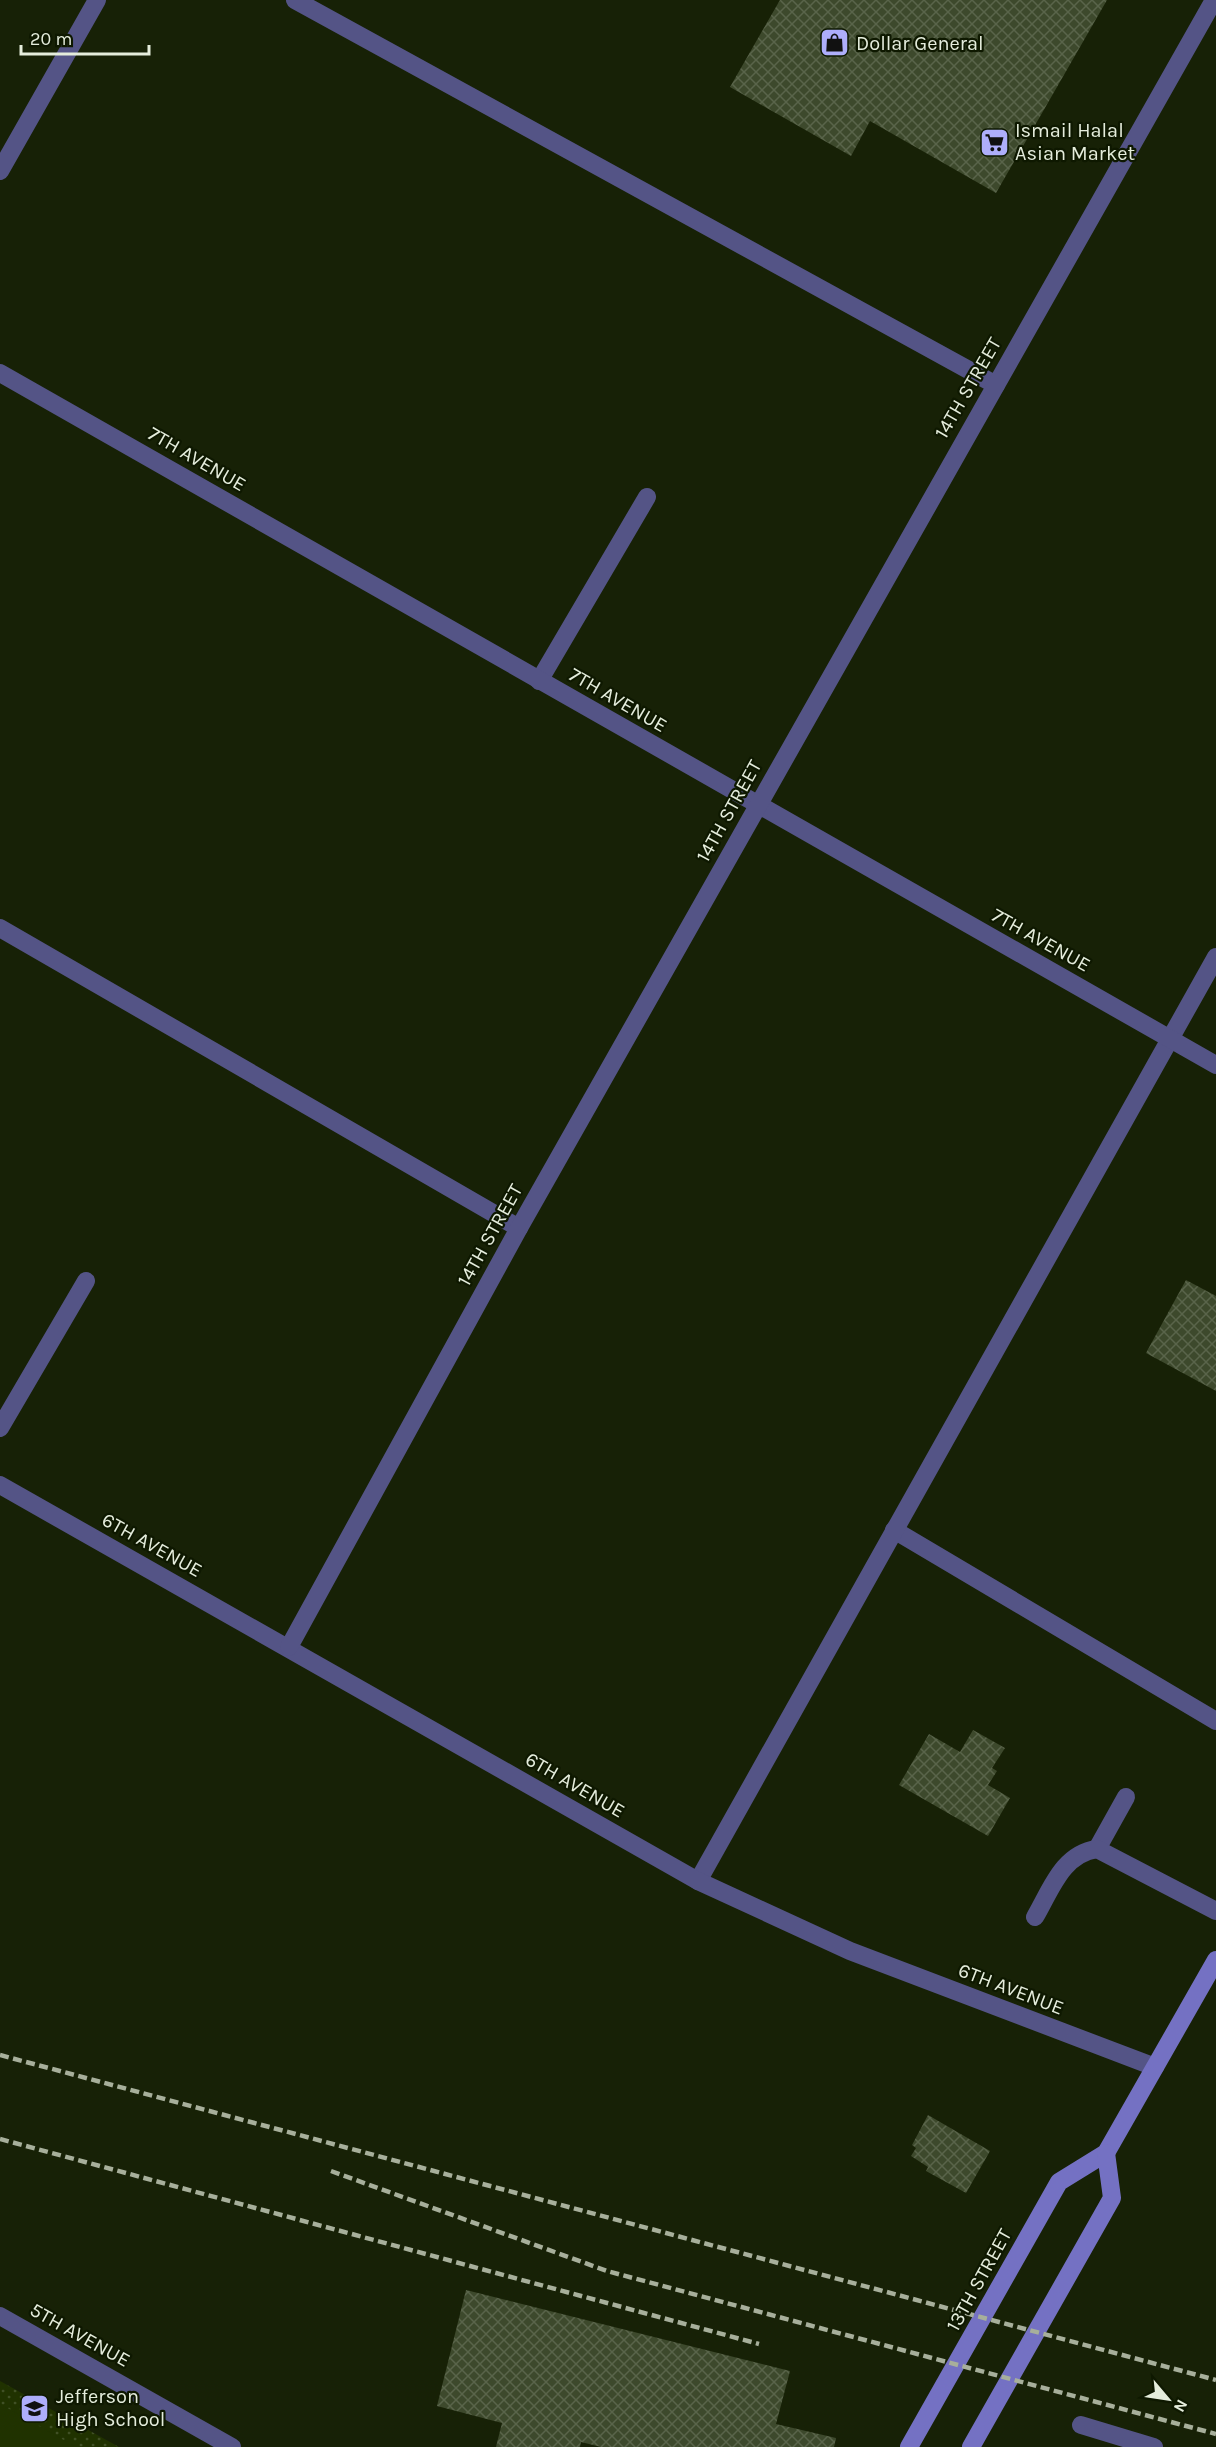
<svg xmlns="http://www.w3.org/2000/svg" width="1216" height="2447" font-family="Karla,sans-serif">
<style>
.grass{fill:url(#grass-dots)}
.park{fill:#203200}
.building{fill:url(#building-cross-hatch)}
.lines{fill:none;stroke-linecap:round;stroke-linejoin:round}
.lane{stroke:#545486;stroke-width:18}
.street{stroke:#545486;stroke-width:18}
.secondary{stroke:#7471c3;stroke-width:18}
.rail{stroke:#a7af9b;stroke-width:4.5;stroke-dasharray:9 4.5;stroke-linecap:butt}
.labels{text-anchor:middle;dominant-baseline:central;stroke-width:4.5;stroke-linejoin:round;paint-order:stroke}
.poi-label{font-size:20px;fill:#e5eddc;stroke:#0e1800;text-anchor:start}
.street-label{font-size:20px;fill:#e5eddc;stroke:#0e1800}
</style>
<defs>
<pattern id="grass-dots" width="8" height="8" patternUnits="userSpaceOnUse" patternTransform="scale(1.5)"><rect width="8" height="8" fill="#203200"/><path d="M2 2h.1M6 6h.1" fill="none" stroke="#405025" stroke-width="1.8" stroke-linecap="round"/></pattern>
<pattern id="building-cross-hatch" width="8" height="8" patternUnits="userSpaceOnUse" patternTransform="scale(1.5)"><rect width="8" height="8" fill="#3d492c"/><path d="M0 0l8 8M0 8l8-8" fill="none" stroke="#59644a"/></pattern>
</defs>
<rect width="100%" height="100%" fill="#172106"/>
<polygon class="grass" points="0,2381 119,2447 0,2447"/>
<polygon class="park" points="4,2406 76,2447 0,2447 0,2412"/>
<g class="building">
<polygon points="780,0 1107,0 996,193 870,121 851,156 730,87"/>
<polygon points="1186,1280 1216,1296 1216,1391 1146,1353"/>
<polygon points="973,1730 1005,1748 992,1768 997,1771 988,1785 1010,1798 988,1836 899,1785 929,1734 960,1752"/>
<polygon points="928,2115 990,2151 966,2193 926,2171 928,2167 911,2156 916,2148 912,2145"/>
<polygon points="466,2290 790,2371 776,2424 836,2438 834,2447 601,2447 581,2442 580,2447 496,2447 502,2423 437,2406"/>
</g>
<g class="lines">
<g class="lane">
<polyline points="295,0 996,385"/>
<polyline points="539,681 647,497"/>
<polyline points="0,928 519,1228"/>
<polyline points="0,1428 86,1281"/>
<polyline points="894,1530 1216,1721"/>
<polyline points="1097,1849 1126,1797"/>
<polyline points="698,1881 1216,957"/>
<path d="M 1035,1917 C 1051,1890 1062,1854 1097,1849 L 1216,1911"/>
</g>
<g class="street">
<polyline points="0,171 97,0"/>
<polyline points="0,373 1216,1065"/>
<polyline points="0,1485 698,1881 850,1951 1155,2067"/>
<polyline points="289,1647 519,1228 1214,0"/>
<polyline points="0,2316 232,2447"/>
<polyline points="1081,2425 1154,2447"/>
</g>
<g class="secondary">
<polyline points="909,2447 1059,2182 1106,2153 1216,1960"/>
<polyline points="971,2447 1112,2198 1106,2153"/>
</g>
<g class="rail">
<polyline points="0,2055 1216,2380"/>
<polyline points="0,2139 759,2344"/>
<polyline points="331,2171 607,2271 1216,2434"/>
</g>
</g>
<defs>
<symbol id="shop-square" viewBox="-11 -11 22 22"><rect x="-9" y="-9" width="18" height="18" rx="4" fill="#aeaefb" stroke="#0e1800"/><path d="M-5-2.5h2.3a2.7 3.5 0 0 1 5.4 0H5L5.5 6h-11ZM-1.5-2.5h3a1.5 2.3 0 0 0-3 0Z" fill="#111"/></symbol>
<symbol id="supermarket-square" viewBox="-11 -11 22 22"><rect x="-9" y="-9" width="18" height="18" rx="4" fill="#aeaefb" stroke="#0e1800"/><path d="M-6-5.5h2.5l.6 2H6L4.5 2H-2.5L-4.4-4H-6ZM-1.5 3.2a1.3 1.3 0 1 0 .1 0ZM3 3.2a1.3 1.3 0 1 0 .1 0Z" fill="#111"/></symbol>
<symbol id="school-square" viewBox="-11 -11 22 22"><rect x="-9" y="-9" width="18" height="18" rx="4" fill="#aeaefb" stroke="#0e1800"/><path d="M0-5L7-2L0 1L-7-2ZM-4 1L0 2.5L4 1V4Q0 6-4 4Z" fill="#111"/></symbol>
</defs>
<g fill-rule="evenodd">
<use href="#shop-square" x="818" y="26" width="33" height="33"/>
<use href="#supermarket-square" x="978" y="126" width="33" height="33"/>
<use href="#school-square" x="18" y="2392" width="33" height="33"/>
</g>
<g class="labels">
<g class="poi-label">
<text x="856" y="43">Dollar General</text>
<text x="1015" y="130">Ismail Halal<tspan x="1015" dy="23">Asian Market</tspan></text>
<text x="56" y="2396">Jefferson<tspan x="56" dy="23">High School</tspan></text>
</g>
<g class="street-label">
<text transform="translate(968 388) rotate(-60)">14TH STREET</text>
<text transform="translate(197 459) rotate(30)">7TH AVENUE</text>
<text transform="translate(618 700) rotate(30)">7TH AVENUE</text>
<text transform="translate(729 811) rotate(-61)">14TH STREET</text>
<text transform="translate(1041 940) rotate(29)">7TH AVENUE</text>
<text transform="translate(490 1235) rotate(-61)">14TH STREET</text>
<text transform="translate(152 1545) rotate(29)">6TH AVENUE</text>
<text transform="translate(575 1785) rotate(30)">6TH AVENUE</text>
<text transform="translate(1011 1989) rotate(21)">6TH AVENUE</text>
<text transform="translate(979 2280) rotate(-61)">13TH STREET</text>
<text transform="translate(80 2335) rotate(29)">5TH AVENUE</text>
</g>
</g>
<g transform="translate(1168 2399) rotate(119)" stroke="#0e1800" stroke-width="4.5" paint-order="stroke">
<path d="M0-4.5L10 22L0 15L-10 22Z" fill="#e5eddc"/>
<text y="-9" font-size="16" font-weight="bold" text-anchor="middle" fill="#e5eddc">N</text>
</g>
<path d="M21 45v9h128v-9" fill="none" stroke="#e5eddc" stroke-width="3"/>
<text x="30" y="45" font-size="18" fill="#e5eddc" stroke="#0e1800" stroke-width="4.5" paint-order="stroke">20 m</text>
</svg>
